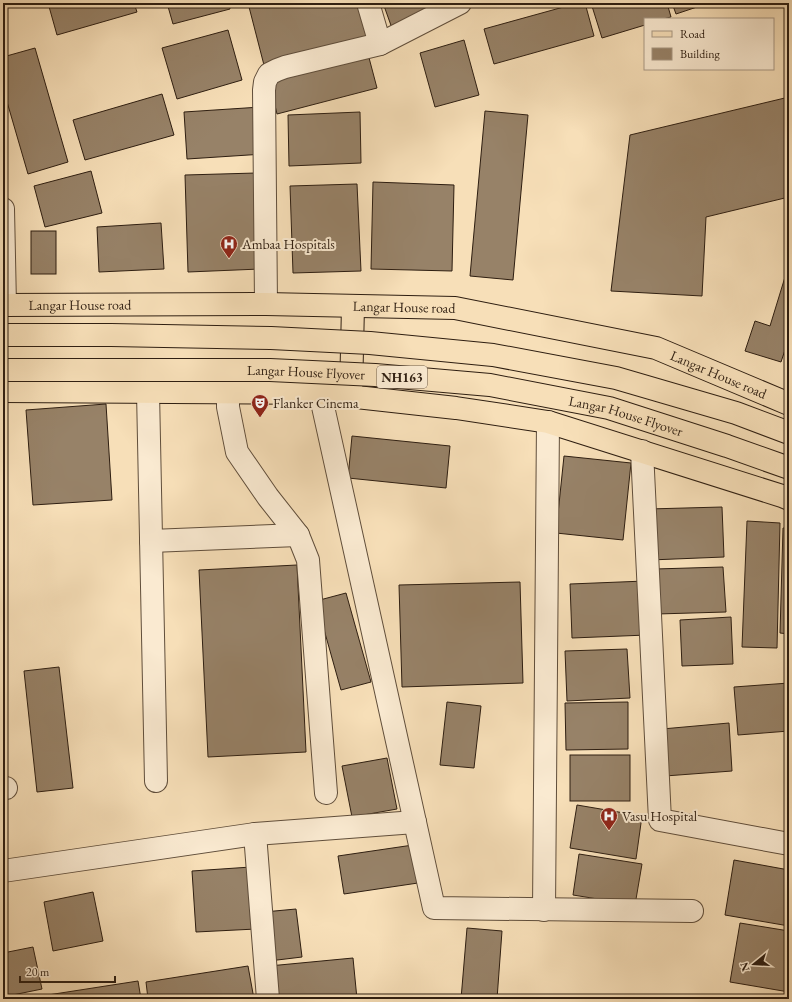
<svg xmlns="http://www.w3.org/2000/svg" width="792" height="1002" font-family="'EB Garamond',serif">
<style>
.building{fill:#978268;stroke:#2e1e11}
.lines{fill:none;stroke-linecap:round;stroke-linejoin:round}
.minor-casing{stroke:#604e3b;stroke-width:24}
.major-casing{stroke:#2e1e11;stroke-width:24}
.minor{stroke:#faead1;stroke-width:22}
.major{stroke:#f7dfb8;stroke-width:22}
.highway-bridge-casing{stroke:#2e1e11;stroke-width:24;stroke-linecap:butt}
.highway-bridge{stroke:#f7dfb8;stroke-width:22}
.labels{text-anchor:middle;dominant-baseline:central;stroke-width:4;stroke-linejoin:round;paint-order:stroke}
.shield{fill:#faead1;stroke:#6b5b4b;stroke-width:1}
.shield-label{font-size:13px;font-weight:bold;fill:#2e1e11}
.poi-label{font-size:14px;fill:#2e1e11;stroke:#faead1;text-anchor:start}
.street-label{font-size:14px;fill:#2e1e11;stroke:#faead1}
</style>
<rect width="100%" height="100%" fill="#f7dfb8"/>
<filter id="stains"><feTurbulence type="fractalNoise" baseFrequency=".005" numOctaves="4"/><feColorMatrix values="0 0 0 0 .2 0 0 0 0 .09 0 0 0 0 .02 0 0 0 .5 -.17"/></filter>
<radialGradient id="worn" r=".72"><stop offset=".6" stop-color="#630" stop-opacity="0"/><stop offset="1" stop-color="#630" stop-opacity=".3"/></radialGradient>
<g class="building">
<polygon points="48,3 134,3 137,12 57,35"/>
<polygon points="167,3 229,3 230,9 173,24"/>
<polygon points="248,3 358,3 368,43 265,69"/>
<polygon points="383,3 444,3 393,31"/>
<polygon points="578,3 585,3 594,36 494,64 484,29"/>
<polygon points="591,3 667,3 671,17 663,19 645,19 645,25 602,38"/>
<polygon points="672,3 709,3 676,14"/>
<polygon points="228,30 242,80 177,99 162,48"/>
<polygon points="464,40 479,95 435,107 420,53"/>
<polygon points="35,48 68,162 28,174 3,88 3,57"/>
<polygon points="368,54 377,88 277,114 269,79"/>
<polygon points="162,94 174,135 85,160 73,120"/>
<polygon points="789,97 789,197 706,217 702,296 611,291 630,135"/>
<polygon points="261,107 264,154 187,159 184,112"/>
<polygon points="485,111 528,115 513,280 470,276"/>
<polygon points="360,112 361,163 289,166 288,115"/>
<polygon points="91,171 102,213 45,227 34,186"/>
<polygon points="256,173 260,269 188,272 185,175"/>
<polygon points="373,182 454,185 452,271 371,269"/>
<polygon points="357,184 361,271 293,273 290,186"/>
<polygon points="161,223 164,269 99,272 97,227"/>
<rect x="31" y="231" width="25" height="43"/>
<polygon points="789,264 789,338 781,362 745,351 755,321 770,326"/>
<polygon points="106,404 112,500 33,505 26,410"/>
<polygon points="352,436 450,446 446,488 348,478"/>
<polygon points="564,456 631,463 623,540 556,533"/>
<polygon points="722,507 724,557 650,560 648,509"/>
<polygon points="747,521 780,523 777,648 742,647"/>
<polygon points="783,528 789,528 789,634 780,633"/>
<polygon points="297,565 306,752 208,757 199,570"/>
<polygon points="723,567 726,612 657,614 655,569"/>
<polygon points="645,581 647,635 572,638 570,584"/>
<polygon points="520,582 523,683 402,687 399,585"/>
<polygon points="346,593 371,682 341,690 316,601"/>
<polygon points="731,617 733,664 682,666 680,620"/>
<polygon points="627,649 630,698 567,701 565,651"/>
<polygon points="59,667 73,788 37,792 24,671"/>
<polygon points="789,683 789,731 738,735 734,687"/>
<polygon points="447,702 481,706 474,768 440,765"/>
<polygon points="628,702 628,749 566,750 565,703"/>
<polygon points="729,723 732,771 665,776 662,729"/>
<rect x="570" y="755" width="60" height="46"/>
<polygon points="387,758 397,809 352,817 342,766"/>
<polygon points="577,805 642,816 636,859 570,848"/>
<polygon points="413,845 418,883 344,894 338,856"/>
<polygon points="579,854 642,864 635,905 573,895"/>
<polygon points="734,860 789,870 789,926 725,915"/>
<polygon points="251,867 256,929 196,932 192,871"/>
<polygon points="93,892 103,941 53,951 44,902"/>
<polygon points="296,909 302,957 269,961 264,912"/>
<polygon points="740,923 789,931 789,992 730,982"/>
<polygon points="467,928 502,931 497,999 461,999"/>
<polygon points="33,947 42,989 3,997 3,953"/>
<polygon points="353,958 357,999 272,999 269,966"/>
<polygon points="248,966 254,999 148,999 146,982"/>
<polygon points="138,981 141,999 22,999"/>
</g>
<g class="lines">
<defs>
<g id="minor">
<polyline points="368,3 380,44"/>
<polyline points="3,209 5,305"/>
<polyline points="266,304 264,90 265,82 269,74 277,70 285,67 380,44 460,3"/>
<polyline points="148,392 156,781"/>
<polyline points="228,392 228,407 237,452 268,497 298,535 308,560 326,793"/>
<polyline points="320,393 434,908 692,911"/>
<polyline points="642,451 660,820 789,844"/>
<polyline points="151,541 298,535"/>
<polyline points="3,788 6,788"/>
<polyline points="255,834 268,999"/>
<polyline points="3,871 255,834 415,822"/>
<polyline points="544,910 548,422"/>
</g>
<g id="major">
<path id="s1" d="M 3,305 L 266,304 L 455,308 L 656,348 L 789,404"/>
<polyline points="3,391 320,393 456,408 548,422 782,496 789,499"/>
<polyline points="351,393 353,306"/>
</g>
</defs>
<use href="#minor" class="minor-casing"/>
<use href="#major" class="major-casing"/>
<use href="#minor" class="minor"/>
<use href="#major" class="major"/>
<defs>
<g id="highway-bridge">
<polyline points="3,335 111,335 271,338 370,343 493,355 616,378 736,413 789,433"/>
<path id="s2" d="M 3,370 L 270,370 L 375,375 L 490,385 L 609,408 L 727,446 L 789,468"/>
</g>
</defs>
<use href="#highway-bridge" class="highway-bridge-casing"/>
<use href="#highway-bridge" class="highway-bridge"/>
</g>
<defs>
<symbol id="hospital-pin" viewBox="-11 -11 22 30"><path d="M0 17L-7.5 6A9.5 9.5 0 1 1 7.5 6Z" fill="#8f2418" stroke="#faead1"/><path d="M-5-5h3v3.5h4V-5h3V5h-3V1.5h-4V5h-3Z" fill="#fff"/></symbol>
<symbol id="theatre-pin" viewBox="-11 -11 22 30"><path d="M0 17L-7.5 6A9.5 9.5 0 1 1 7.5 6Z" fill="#8f2418" stroke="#faead1"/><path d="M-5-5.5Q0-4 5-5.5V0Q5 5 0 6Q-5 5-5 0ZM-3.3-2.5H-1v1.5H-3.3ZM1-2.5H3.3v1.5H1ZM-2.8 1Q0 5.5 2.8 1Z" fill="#fff"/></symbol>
</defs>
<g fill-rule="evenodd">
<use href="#hospital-pin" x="219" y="234" width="20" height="27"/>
<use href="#theatre-pin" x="250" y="393" width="20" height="27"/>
<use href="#hospital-pin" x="599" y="806" width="20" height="27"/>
</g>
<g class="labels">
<rect class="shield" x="377" y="366" width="50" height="22" rx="3"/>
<g class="shield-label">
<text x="402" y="377">NH163</text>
</g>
<g class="poi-label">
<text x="242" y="244">Ambaa Hospitals</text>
<text x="273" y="403">Flanker Cinema</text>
<text x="622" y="816">Vasu Hospital</text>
</g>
<g class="street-label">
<text stroke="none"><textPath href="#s1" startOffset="77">Langar House road</textPath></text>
<text stroke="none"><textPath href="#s1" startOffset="401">Langar House road</textPath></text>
<text stroke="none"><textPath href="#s2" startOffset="303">Langar House Flyover</textPath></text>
<text stroke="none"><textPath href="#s1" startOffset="725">Langar House road</textPath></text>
<text stroke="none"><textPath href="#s2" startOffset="627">Langar House Flyover</textPath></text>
</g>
</g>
<rect width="792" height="1002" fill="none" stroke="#f7dfb8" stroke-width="16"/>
<rect x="4" y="4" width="784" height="994" fill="none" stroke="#2e1e11" stroke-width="2"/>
<rect x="8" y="8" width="776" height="986" fill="none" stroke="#2e1e11"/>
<rect x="644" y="18" width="130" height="52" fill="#faead1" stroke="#a89884"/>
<rect x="652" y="31" width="20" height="6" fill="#f7dfb8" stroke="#a89884"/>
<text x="680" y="38" font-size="12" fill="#2e1e11">Road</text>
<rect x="652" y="48" width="20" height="12" fill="#978268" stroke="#a89884"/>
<text x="680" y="58" font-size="12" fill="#2e1e11">Building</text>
<g transform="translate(754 964) rotate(252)" stroke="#faead1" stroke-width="3" paint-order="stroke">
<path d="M0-3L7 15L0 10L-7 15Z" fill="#2e1e11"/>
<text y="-6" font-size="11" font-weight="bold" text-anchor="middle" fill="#2e1e11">N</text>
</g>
<path d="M20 976v6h95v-6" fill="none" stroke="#2e1e11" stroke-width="2"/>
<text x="26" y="976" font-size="12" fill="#2e1e11" stroke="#faead1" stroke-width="3" paint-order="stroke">20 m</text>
<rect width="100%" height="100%" filter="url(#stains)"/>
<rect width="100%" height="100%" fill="url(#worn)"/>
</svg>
